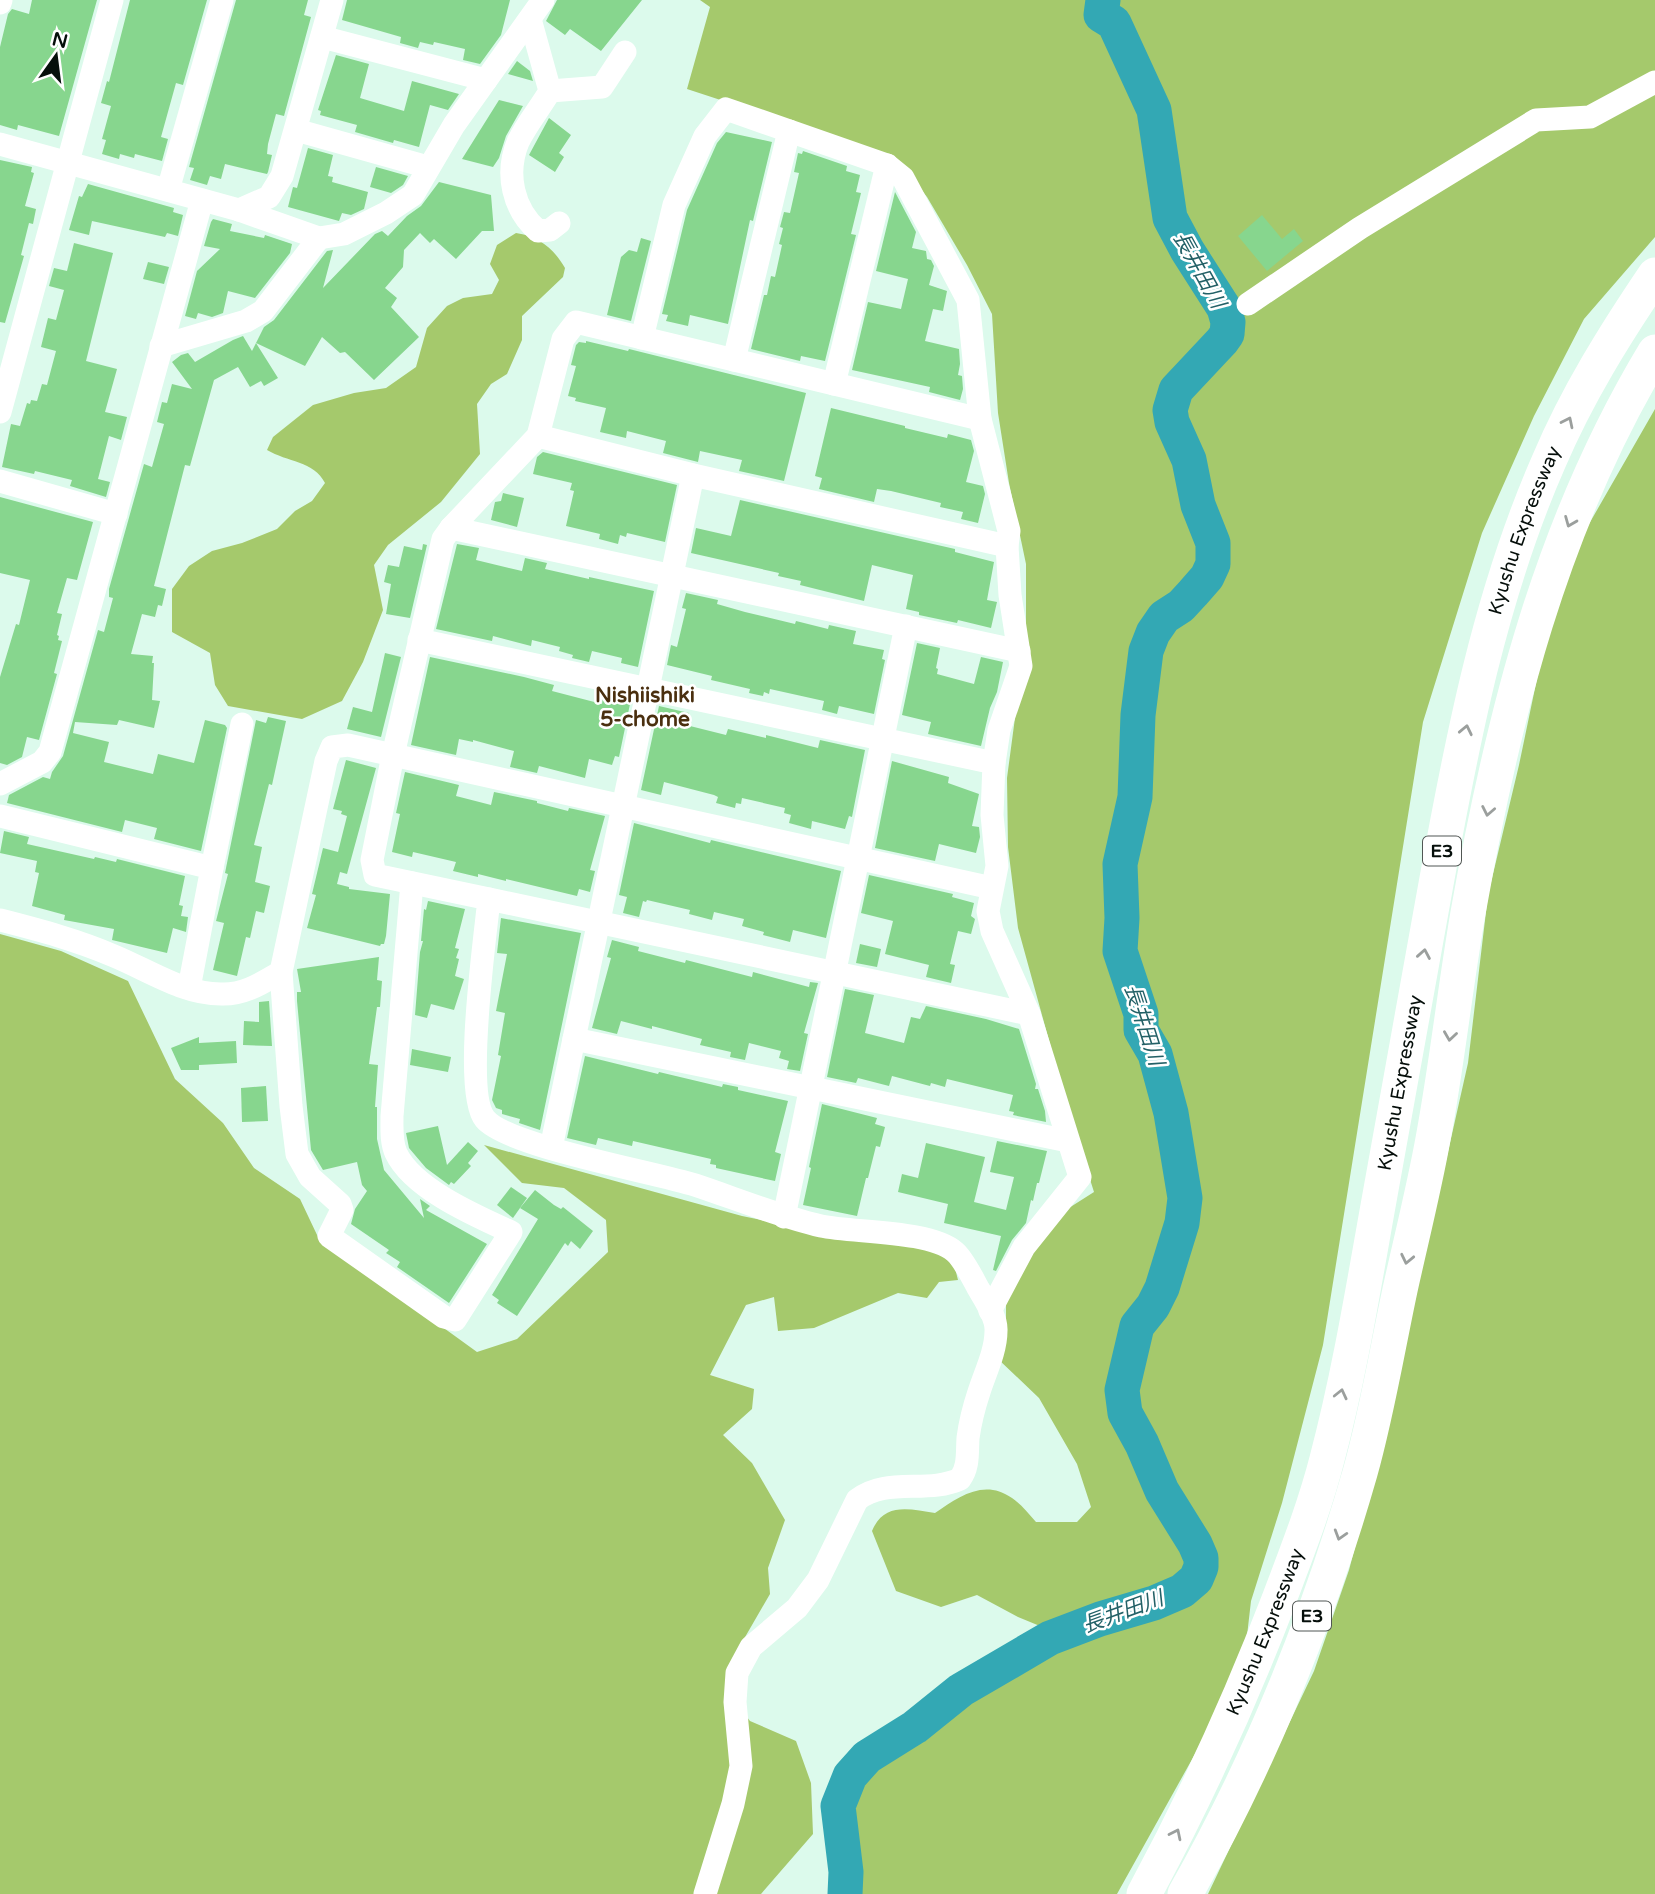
<svg xmlns="http://www.w3.org/2000/svg" width="1655" height="1894" font-family="'Varela Round','Noto Sans JP',sans-serif">
<style>
.forest{fill:#a5c96c}
.lines{fill:none;stroke-linecap:round;stroke-linejoin:round}
.river{stroke:#33a8b4;stroke-width:35}
.building{fill:#87d68e}
.minor{stroke:#fff;stroke-width:23}
.highway{stroke:#fff;stroke-width:35}
.oneway{stroke:#9b9f9d}
.labels{text-anchor:middle;dominant-baseline:central;stroke-width:5;stroke-linejoin:round;paint-order:stroke}
.shield{fill:#fff;stroke:#515754;stroke-width:2}
.shield-label{font-size:18px;font-weight:bold;fill:#060f0b}
.street-label{font-size:19px;fill:#060f0b;stroke:#fff}
.water-label{font-size:21px;font-style:italic;fill:#236167;stroke:#fff}
.neighbourhood-label{font-size:21px;font-weight:bold;fill:#4a2f0f;stroke:#fff}
</style>
<rect width="100%" height="100%" fill="#dcfaec"/>
<g class="forest">
<path d="M 700,0 L 1655,0 L 1655,237 L 1584,319 L 1534,416 L 1482,533 L 1423,722 L 1323,1345 L 1282,1503 L 1251,1601 L 1245,1653 L 1200,1745 L 1117,1894 L 850,1894 L 850,1862 L 844,1829 L 853,1787 L 869,1768 L 907,1738 L 978,1698 L 1069,1638 L 1018,1617 L 977,1595 L 941,1607 L 896,1591 L 872,1531 C 884,1502 909,1509 935,1513 C 958,1497 984,1478 1012,1498 C 1021,1504 1029,1514 1036,1522 L 1077,1522 L 1091,1507 L 1077,1464 L 1039,1398 L 998,1359 L 1006,1329 L 1006,1302 L 1050,1220 L 1094,1192 L 1069,1113 L 1018,928 L 1008,847 L 1007,778 L 1026,635 L 1026,564 L 1009,483 L 998,413 L 992,314 L 967,265 L 927,197 L 900,162 L 845,141 L 687,89 L 710,7 Z"/>
<path d="M 516,233 C 539,236 554,249 565,268 L 563,277 L 522,316 L 522,340 L 507,374 L 491,384 L 477,404 L 480,454 L 441,502 L 388,545 L 374,565 L 383,610 L 363,662 L 342,701 L 302,719 L 228,706 L 215,685 L 210,653 L 172,632 L 172,589 L 189,566 L 212,551 L 242,543 L 277,529 L 295,511 L 312,501 L 325,483 C 314,461 287,462 267,450 L 273,437 L 313,405 L 354,393 L 386,388 L 416,367 L 427,328 L 447,306 L 463,298 L 492,294 L 499,280 L 490,264 L 497,245 Z"/>
<polygon points="1655,409 1655,1894 1208,1894 1314,1671 1349,1570 1382,1445 1468,1063 1488,895 1519,765 1558,578"/>
<polygon points="0,934 61,951 128,981 175,1079 223,1123 254,1168 300,1199 318,1237 477,1352 517,1339 608,1252 606,1220 564,1188 522,1183 484,1145 742,1216 857,1239 905,1241 953,1260 958,1280 939,1282 927,1298 898,1293 814,1328 778,1331 774,1297 746,1305 710,1375 754,1389 752,1409 723,1435 752,1463 785,1520 768,1568 770,1594 737,1651 729,1694 750,1721 796,1741 811,1783 813,1834 761,1894 0,1894"/>
</g>
<g class="lines">
<polyline class="river" points="845,1894 846,1872 838,1806 850,1776 867,1757 915,1727 961,1690 1050,1638 1100,1619 1154,1603 1182,1591 1196,1579 1201,1567 1201,1558 1195,1544 1162,1491 1142,1444 1125,1413 1122,1390 1137,1326 1153,1306 1162,1288 1182,1223 1185,1198 1171,1113 1155,1054 1141,1030 1141,1014 1120,951 1122,918 1120,864 1135,797 1138,715 1146,651 1153,633 1164,617 1181,606 1193,593 1207,577 1213,564 1213,543 1198,505 1189,460 1172,422 1170,410 1176,390 1222,341 1227,334 1228,322 1224,308 1187,250 1170,218 1154,110 1114,23 1101,15 1103,0"/>
</g>
<g class="building">
<polygon points="32,0 97,0 59,136 18,125 17,130 0,125 0,47 8,14 12,9 29,14"/>
<polygon points="130,0 207,0 183,85 176,83 161,137 168,139 162,161 135,154 134,158 120,154 119,159 102,154 106,140 102,139 111,106 101,103 107,81 109,82"/>
<polygon points="236,0 308,0 304,15 311,17 284,116 276,114 268,144 267,154 272,155 268,172 267,174 225,164 221,179 210,176 207,185 190,180 194,168 189,167"/>
<polygon points="347,0 510,0 501,35 480,64 463,60 465,49 434,42 433,45 420,42 418,48 400,43 401,37 342,20"/>
<polygon points="557,0 642,0 601,51 570,29 565,35 546,21"/>
<polygon points="336,55 369,64 360,98 404,111 412,81 459,94 448,110 430,105 419,147 394,140 393,143 355,132 357,125 320,115 321,111 318,110"/>
<polygon points="517,61 530,71 533,81 508,74"/>
<polygon points="499,100 523,106 506,136 499,158 493,167 462,159"/>
<polygon points="549,118 571,135 559,153 564,157 555,172 529,155"/>
<polygon points="726,132 772,142 753,221 750,220 728,324 690,315 688,326 666,321 668,315 662,314 687,210 717,143"/>
<polygon points="308,148 333,155 328,176 333,177 332,182 368,192 364,209 351,215 342,213 339,221 288,207 293,187 297,188"/>
<polygon points="803,151 847,166 846,171 860,175 856,192 861,193 851,234 856,235 825,361 801,356 800,361 751,349 764,295 767,295 771,276 775,277 782,245 779,244 783,228 780,227 784,212 790,213 799,173 794,172 798,153 802,154"/>
<polygon points="0,160 32,167 31,172 34,173 25,206 36,209 33,224 29,223 21,255 24,256 5,323 0,322"/>
<polygon points="376,167 408,176 403,185 391,193 370,187"/>
<polygon points="439,182 491,195 494,231 482,231 456,259 434,239 430,243 420,233 404,250 403,267 385,288 397,298 391,307 419,337 374,380 345,352 340,353 322,337 305,366 256,343 264,327 274,320 327,251 333,250 323,288 375,234 382,231 388,236 407,216 421,206"/>
<polygon points="88,184 174,208 173,212 183,215 178,236 167,233 165,237 92,221 89,235 69,230 79,196 82,197"/>
<polygon points="895,192 916,232 912,248 926,251 927,259 931,260 934,266 929,285 947,291 943,311 933,309 925,341 959,349 960,364 958,375 962,376 963,389 960,400 929,392 930,387 852,370 868,302 901,309 908,279 876,271"/>
<polygon points="1262,215 1282,239 1294,229 1303,241 1267,271 1238,236"/>
<polygon points="213,219 232,224 230,231 264,238 265,235 292,244 290,253 255,298 228,291 223,313 212,317 198,313 196,319 185,316 197,271 220,249 204,246 211,222"/>
<polygon points="641,238 651,241 631,321 607,315 621,257 629,250 637,252"/>
<polygon points="74,243 113,253 86,361 117,369 105,412 127,417 121,440 109,436 98,479 110,482 106,497 70,486 72,480 35,471 34,474 2,467 11,424 20,426 27,403 30,404 31,400 37,401 42,384 47,385 56,351 41,347 48,318 56,320 64,290 49,286 54,268 67,271"/>
<polygon points="148,262 169,267 164,284 143,279"/>
<polygon points="243,336 252,351 256,343 278,378 264,386 261,381 250,387 238,367 214,380 190,466 185,465 154,586 166,589 162,606 158,605 155,617 142,614 131,654 153,656 152,663 154,663 152,700 160,701 154,728 119,720 117,725 75,722 73,733 109,742 104,762 153,774 158,754 194,763 205,720 225,725 227,728 201,851 154,839 157,828 125,820 122,832 7,803 9,795 43,777 50,779 52,772 63,756 98,630 104,632 113,598 109,597 109,589 144,464 152,467 164,424 157,422 162,402 167,403 172,384 192,389 172,362 181,355 188,353 195,362 233,340"/>
<polygon points="586,341 628,351 629,349 806,393 784,481 739,471 742,460 700,451 698,462 663,453 666,441 627,431 626,438 600,432 606,408 575,401 576,398 568,396 576,366 571,365 576,345 579,342 586,343"/>
<polygon points="831,408 905,426 905,428 947,438 948,434 971,440 974,451 966,482 983,486 985,494 978,523 961,519 963,512 940,507 941,503 891,491 877,489 874,502 819,489 822,478 815,476"/>
<polygon points="543,452 677,485 665,542 627,533 626,537 620,535 618,544 599,539 600,534 566,526 574,491 570,490 572,483 533,474 537,457"/>
<polygon points="503,493 524,498 517,527 491,520 495,502 501,501"/>
<polygon points="0,497 93,522 77,580 67,578 57,613 62,614 57,635 59,636 58,640 62,641 54,673 57,674 39,740 27,737 22,757 7,765 0,763 0,677 16,624 19,625 30,580 0,573"/>
<polygon points="740,500 955,549 955,552 994,562 987,600 997,602 991,628 958,620 957,623 919,615 919,612 906,609 913,575 872,565 864,601 800,585 801,581 778,576 779,573 691,553 696,528 731,536"/>
<polygon points="423,544 427,545 410,618 386,614 391,584 384,582 388,565 399,567 404,546 422,550"/>
<polygon points="457,544 479,548 476,560 522,571 525,558 547,563 545,569 589,579 589,577 654,591 638,667 621,663 622,658 592,651 589,662 572,658 573,655 559,651 560,647 532,640 531,646 493,636 492,641 436,629"/>
<polygon points="686,593 718,600 717,604 745,612 795,624 796,621 828,629 829,625 856,631 853,644 884,650 882,659 885,660 874,714 839,706 837,714 822,710 824,701 770,689 769,694 764,692 763,696 749,693 750,689 711,680 712,676 667,665 671,645 677,647 686,609 682,608"/>
<polygon points="917,643 940,648 936,668 938,669 937,674 974,684 981,657 1003,662 997,692 990,708 981,746 928,734 931,722 902,715"/>
<polygon points="385,653 401,657 381,737 347,729 353,707 372,712"/>
<polygon points="430,657 524,677 554,685 552,691 602,704 603,697 630,704 619,757 615,756 612,765 589,759 585,778 539,766 537,773 510,767 514,751 473,740 473,742 459,739 456,755 411,745"/>
<polygon points="659,706 689,713 686,725 726,735 728,729 766,738 766,735 818,748 820,740 865,750 852,817 849,816 845,829 812,821 811,829 789,823 791,815 784,813 785,808 742,798 741,804 736,803 735,808 716,803 718,797 714,795 664,782 661,795 641,790"/>
<polygon points="268,717 286,721 272,785 269,784 254,845 262,847 255,882 270,886 264,913 256,911 250,938 246,937 237,976 213,970 224,923 216,921 228,874 225,873 256,720 266,723"/>
<polygon points="346,760 376,768 347,874 340,872 337,884 349,887 349,889 390,894 386,936 384,944 381,944 380,946 307,928 316,895 312,894 323,848 338,852 347,816 341,814 342,811 333,809"/>
<polygon points="892,761 949,777 948,783 979,794 972,826 979,827 980,837 976,853 939,844 935,861 875,848"/>
<polygon points="405,772 459,785 456,796 491,805 494,792 537,801 537,803 568,811 569,808 605,816 590,870 595,871 590,892 579,889 577,896 506,879 506,881 478,874 478,877 453,871 456,862 413,852 412,857 392,852 400,814 396,813"/>
<polygon points="634,823 710,843 711,840 841,871 826,938 793,930 790,942 763,935 764,932 742,926 744,919 714,912 712,920 689,914 690,910 647,900 646,902 643,901 639,917 623,913 627,897 619,895"/>
<polygon points="4,831 29,837 27,844 94,859 95,857 116,862 117,859 185,876 179,905 183,906 181,916 188,917 186,932 173,928 167,953 112,940 114,929 64,920 65,915 32,906 39,873 35,872 37,861 0,853"/>
<polygon points="869,875 953,894 952,897 974,903 971,916 975,919 971,934 958,931 950,964 955,965 951,983 926,977 929,965 885,954 893,921 861,913"/>
<polygon points="428,901 465,909 455,948 459,949 456,958 459,959 455,976 464,979 454,1010 431,1004 427,1018 415,1015 420,952 423,941 421,941 424,909 426,910"/>
<polygon points="501,918 581,933 540,1130 519,1123 520,1119 502,1114 502,1110 496,1108 492,1100 501,1056 498,1055 505,1013 496,1011 507,954 497,953"/>
<polygon points="612,940 639,947 638,951 685,963 686,960 752,977 753,972 809,987 810,982 818,983 804,1033 808,1034 800,1071 787,1069 789,1061 779,1058 781,1051 749,1043 745,1060 730,1057 731,1052 700,1045 702,1039 652,1026 652,1029 621,1021 617,1034 592,1028 611,958 607,957"/>
<polygon points="860,944 881,949 877,967 856,963"/>
<polygon points="379,957 377,980 382,981 380,1007 377,1007 369,1064 378,1065 375,1107 377,1107 377,1139 384,1170 424,1218 420,1199 430,1206 426,1210 487,1244 449,1303 397,1267 400,1262 386,1253 389,1250 351,1224 355,1209 367,1191 362,1185 357,1162 323,1170 311,1150 297,1001 297,992 301,992 297,969"/>
<polygon points="845,989 874,995 865,1033 904,1043 911,1017 920,1019 926,1006 986,1019 1019,1029 1036,1084 1035,1089 1038,1089 1045,1111 1046,1122 1013,1115 1014,1112 1009,1111 1013,1095 947,1079 945,1087 931,1083 930,1086 892,1076 889,1086 858,1078 856,1083 827,1077"/>
<polygon points="269,1001 272,1046 243,1045 244,1021 259,1022 259,1002"/>
<polygon points="199,1037 199,1043 236,1041 237,1063 199,1065 199,1070 181,1070 171,1048"/>
<polygon points="412,1049 451,1057 448,1072 410,1065"/>
<polygon points="585,1056 658,1074 659,1072 722,1087 723,1084 738,1087 738,1090 788,1101 775,1152 781,1154 775,1181 716,1168 716,1165 710,1164 711,1159 633,1141 632,1146 598,1138 596,1145 567,1138"/>
<polygon points="266,1086 268,1121 242,1122 241,1088"/>
<polygon points="822,1104 877,1118 875,1124 885,1127 880,1147 876,1146 868,1178 866,1178 857,1216 803,1205 811,1168 809,1167"/>
<polygon points="438,1126 447,1165 468,1142 478,1151 468,1163 471,1166 454,1184 451,1182 449,1185 426,1168 409,1148 406,1133"/>
<polygon points="997,1141 1047,1151 1039,1183 1037,1183 1033,1201 1031,1200 1026,1223 1012,1240 996,1271 993,1270 1001,1236 944,1223 948,1204 898,1192 902,1174 918,1178 926,1143 985,1157 974,1202 1006,1210 1014,1177 990,1172"/>
<polygon points="511,1187 527,1198 513,1218 497,1205"/>
<polygon points="535,1190 554,1205 561,1209 563,1207 593,1231 580,1249 571,1241 568,1246 565,1243 517,1316 497,1303 499,1300 492,1295 538,1219 520,1208"/>
</g>
<g class="lines">
<g class="minor">
<polyline points="0,3 1,0"/>
<path d="M 530,19 L 550,91 C 540,108 526,125 518,142 C 505,174 513,209 538,231 L 550,230 L 559,223"/>
<polyline points="322,37 486,80"/>
<polyline points="550,91 602,87 625,52"/>
<polyline points="296,130 428,167"/>
<polyline points="0,144 239,210 319,238 344,234 386,213 413,195 454,125 543,0"/>
<polyline points="168,190 222,0"/>
<polyline points="239,210 269,197 282,176 332,0"/>
<polyline points="1248,304 1360,228 1536,120 1590,117 1655,82"/>
<polyline points="642,338 674,205 705,136 726,109 887,165 903,178 968,300 980,419 1009,531 1007,546 1010,595 1021,666 999,730 994,763 992,815 997,866 988,911 992,931 1029,1014 1080,1177 1024,1247 990,1311"/>
<polyline points="161,346 246,321 263,311 319,238"/>
<polyline points="734,360 789,131"/>
<polyline points="834,384 887,165"/>
<polyline points="0,412 112,0"/>
<polyline points="538,436 693,475 1007,546"/>
<polyline points="0,481 116,514"/>
<polyline points="451,528 1019,651"/>
<polyline points="419,640 994,763"/>
<polyline points="0,784 42,762 50,752 202,200"/>
<polyline points="0,816 212,868 189,988"/>
<polyline points="212,868 242,724"/>
<path d="M 412,883 L 392,1116 C 392,1129 391,1142 396,1153 C 413,1189 476,1216 511,1232 L 455,1320 L 444,1317 L 329,1236 L 342,1210 L 340,1204 L 310,1177 L 297,1154 L 291,1106 L 281,972 L 326,761 L 332,747 L 348,745 L 992,888"/>
<polyline points="489,899 1029,1014"/>
<path d="M 0,920 C 39,930 77,940 114,956 C 148,970 183,994 221,994 C 244,995 262,983 281,972"/>
<polyline points="574,1039 1068,1141"/>
<polyline points="551,1148 693,475"/>
<polyline points="784,1217 906,626"/>
<path d="M 705,1894 L 733,1804 L 741,1766 L 735,1702 L 737,1673 L 751,1647 L 797,1608 L 818,1580 L 857,1500 C 885,1477 928,1494 960,1479 C 969,1467 967,1453 968,1438 C 970,1423 974,1407 979,1392 C 985,1373 996,1351 996,1331 C 997,1317 985,1300 978,1288 C 972,1277 964,1260 955,1252 C 930,1230 854,1233 821,1226 C 778,1216 737,1199 695,1185 C 654,1172 507,1146 485,1119 C 463,1093 485,939 489,899 L 375,875 L 372,860 L 393,755 L 443,539 L 451,528 L 538,436 L 563,339 L 576,322 L 980,419"/>
</g>
<g class="highway">
<path id="s1" d="M 1144,1894 C 1196,1798 1241,1699 1280,1597 C 1297,1552 1315,1506 1327,1459 C 1349,1376 1363,1290 1378,1206 C 1397,1099 1417,991 1436,884 C 1462,741 1490,595 1549,461 C 1577,395 1615,334 1655,275"/>
<path d="M 1185,1894 C 1260,1762 1318,1619 1360,1473 C 1377,1413 1387,1351 1400,1290 C 1411,1240 1424,1189 1433,1139 C 1447,1064 1455,988 1468,913 C 1503,716 1551,524 1655,352"/>
</g>
</g>
<defs><path id="oneway-chevron" d="M-2-3.5L2.5 0L-2 3.5" fill="none" stroke-width="1.6" stroke-linecap="round" stroke-linejoin="round" transform="scale(1.75)"/></defs>
<g class="oneway">
<use href="#oneway-chevron" transform="translate(1568 422) rotate(-64)"/>
<use href="#oneway-chevron" transform="translate(1570 522) rotate(112)"/>
<use href="#oneway-chevron" transform="translate(1466 730) rotate(-78)"/>
<use href="#oneway-chevron" transform="translate(1488 811) rotate(101)"/>
<use href="#oneway-chevron" transform="translate(1424 954) rotate(-80)"/>
<use href="#oneway-chevron" transform="translate(1450 1036) rotate(98)"/>
<use href="#oneway-chevron" transform="translate(1407 1259) rotate(102)"/>
<use href="#oneway-chevron" transform="translate(1341 1394) rotate(-77)"/>
<use href="#oneway-chevron" transform="translate(1340 1535) rotate(107)"/>
<use href="#oneway-chevron" transform="translate(1176 1834) rotate(-64)"/>
</g>
<g class="labels">
<g class="shield">
<rect x="1423" y="836.5" width="38" height="29" rx="5"/>
<rect x="1293" y="1601.5" width="38" height="29" rx="5"/>
</g>
<g class="shield-label">
<text x="1442" y="851">E3</text>
<text x="1312" y="1616">E3</text>
</g>
<g class="street-label">
<text stroke="none"><textPath href="#s1" startOffset="1423">Kyushu Expressway</textPath></text>
<text stroke="none"><textPath href="#s1" startOffset="856">Kyushu Expressway</textPath></text>
<text stroke="none"><textPath href="#s1" startOffset="289">Kyushu Expressway</textPath></text>
</g>
<g class="water-label">
<text transform="translate(1199 270) rotate(61)">長井田川</text>
<text transform="translate(1144 1025) rotate(72)">長井田川</text>
<text transform="translate(1123 1612) rotate(-20)">長井田川</text>
</g>
<g class="neighbourhood-label">
<text x="645" y="695">Nishiishiki<tspan x="645" dy="24">5-chome</tspan></text>
</g>
</g>
<g transform="translate(56 56) rotate(14)" stroke="#ffffff" stroke-width="5" paint-order="stroke">
<path d="M0-5L12 26L0 18L-12 26Z" fill="#060f0b"/>
<text y="-10" font-size="19" font-weight="bold" text-anchor="middle" fill="#060f0b">N</text>
</g>
</svg>
